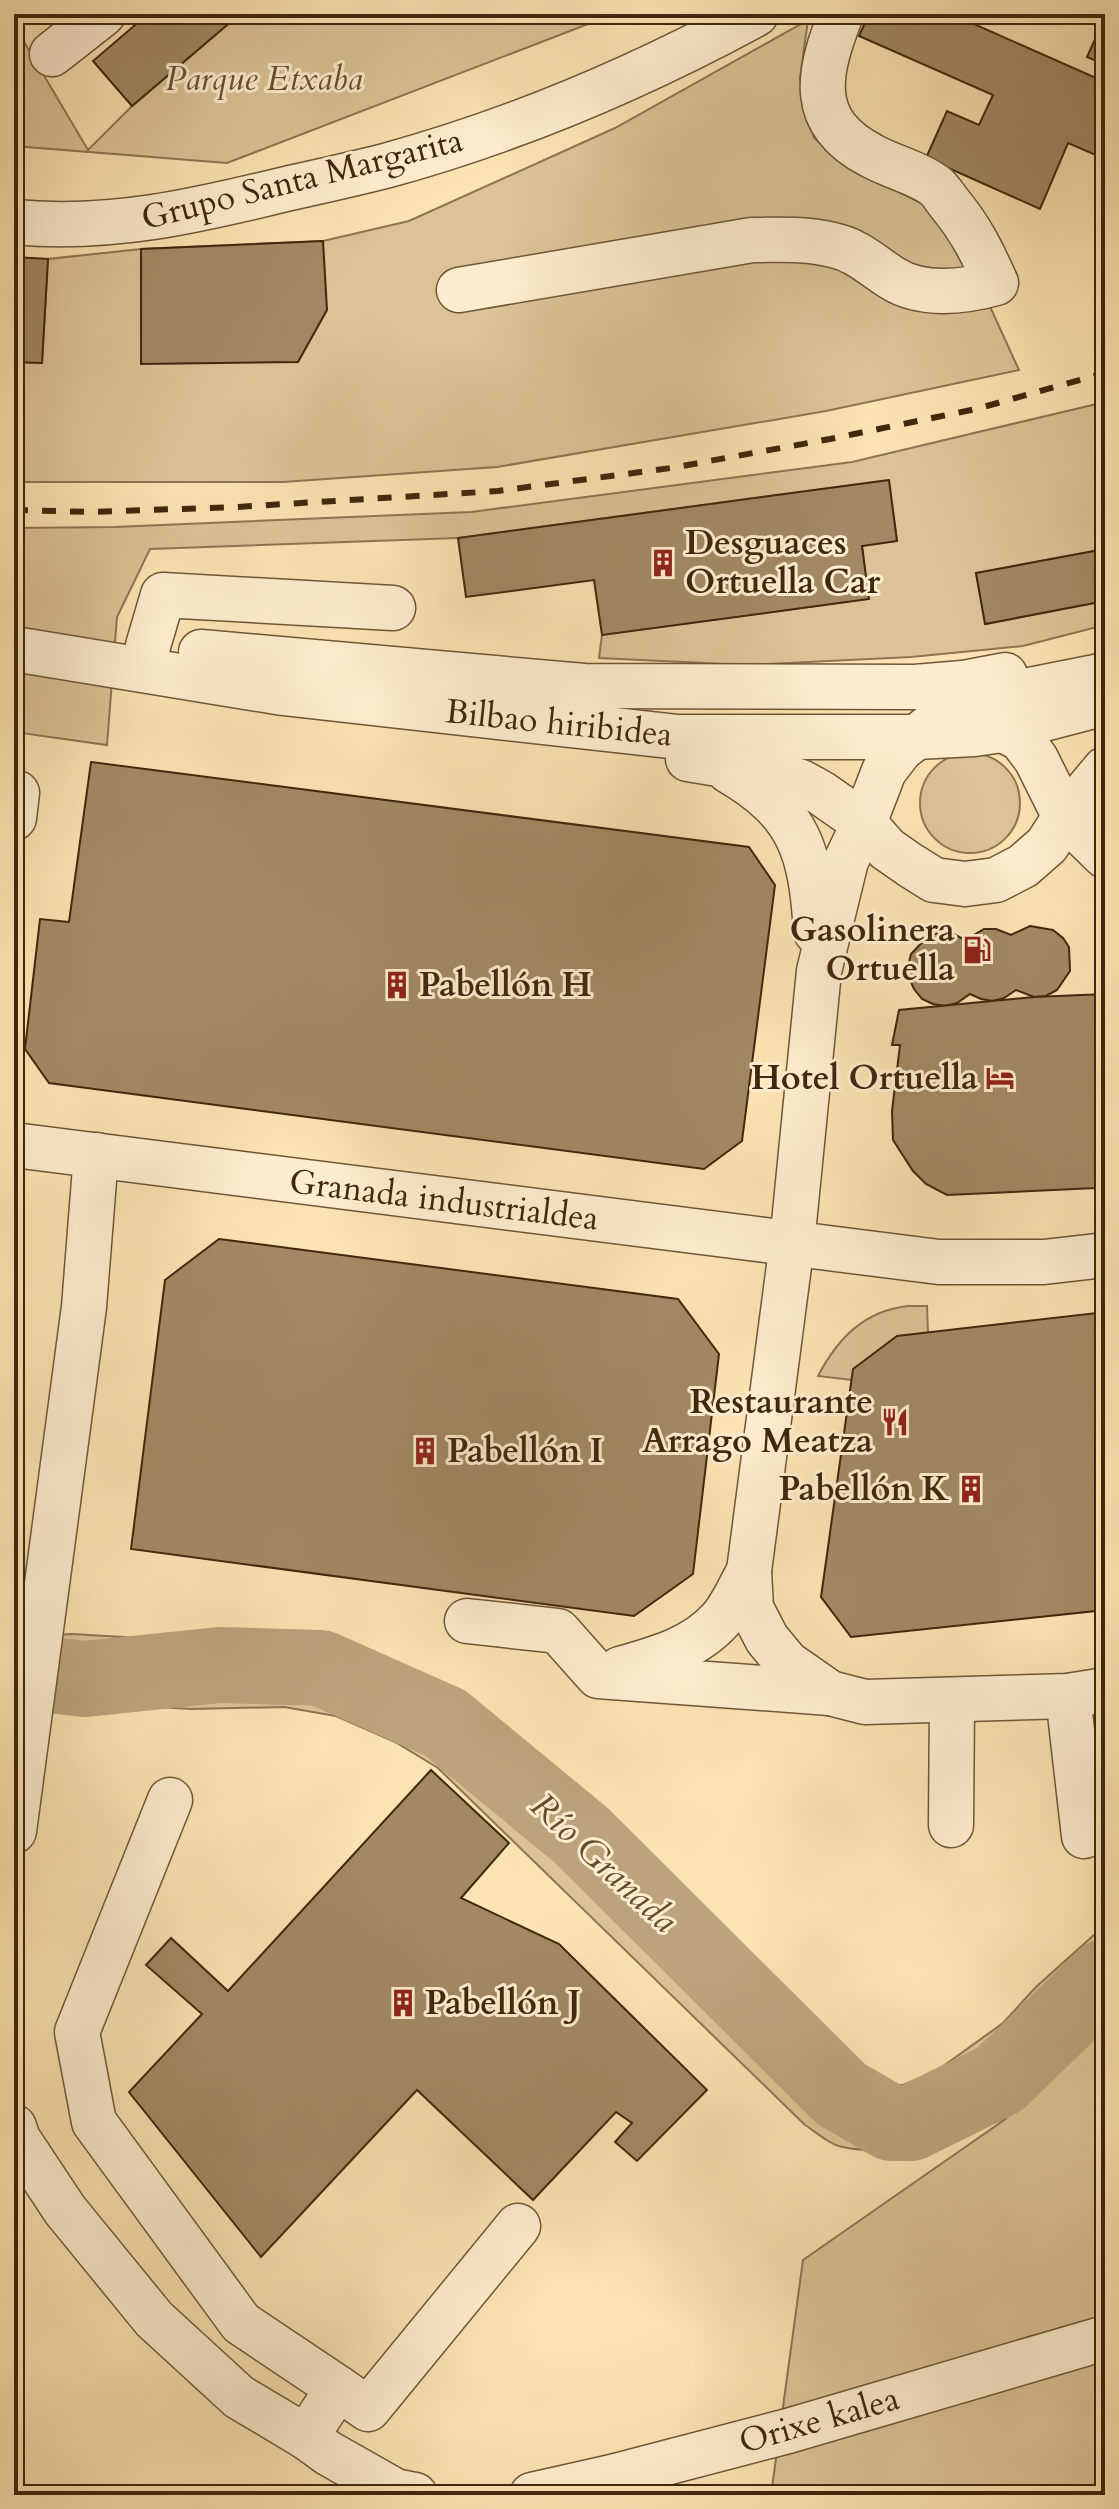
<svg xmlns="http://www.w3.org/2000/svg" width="1119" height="2509" font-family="Cardo,serif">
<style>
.green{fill:#dcc397;stroke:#8e7552;stroke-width:2}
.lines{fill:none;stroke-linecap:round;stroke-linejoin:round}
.river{stroke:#bca37b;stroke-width:76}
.building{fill:#a28963;stroke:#40270d;stroke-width:2}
.minor-casing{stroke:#6f5636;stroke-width:47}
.minor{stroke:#fdedce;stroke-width:44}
.rail{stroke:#40270d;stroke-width:6;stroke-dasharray:14 14;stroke-linecap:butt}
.labels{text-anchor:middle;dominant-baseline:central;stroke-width:6;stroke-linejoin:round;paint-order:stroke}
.park-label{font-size:34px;font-style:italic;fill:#674e30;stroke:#fdedce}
.street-label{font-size:34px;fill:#40270d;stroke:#fdedce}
.poi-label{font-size:34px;font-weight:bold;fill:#40270d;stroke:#fdedce;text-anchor:start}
.water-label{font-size:36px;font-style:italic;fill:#654c2e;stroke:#fdedce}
</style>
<rect width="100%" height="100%" fill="#fce3b3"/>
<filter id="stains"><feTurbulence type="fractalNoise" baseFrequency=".0025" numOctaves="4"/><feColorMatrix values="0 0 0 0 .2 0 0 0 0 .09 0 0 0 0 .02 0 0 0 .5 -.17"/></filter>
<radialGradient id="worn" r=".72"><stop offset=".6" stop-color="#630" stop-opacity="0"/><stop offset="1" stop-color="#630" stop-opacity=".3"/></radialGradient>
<g class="green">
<polygon points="240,14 614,14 227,163 14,146 14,25 88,150 132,106"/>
<polygon points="808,20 800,78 814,138 851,168 937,211 966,254 1019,370 826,411 497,467 283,482 14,482 14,362 42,363 48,259 141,249 323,241 409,221 615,128"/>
<polygon points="1105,402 1105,549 976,573 986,624 1105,601 1105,625 1023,646 911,657 746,665 599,658 602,635 868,599 862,546 897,541 888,480 458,538 150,549 117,617 107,745 14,732 14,528 114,527 471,512 852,462"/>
<circle cx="970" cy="803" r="50"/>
<path d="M 908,1306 L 927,1306 L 928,1333 L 852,1380 L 818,1376 C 838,1338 864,1311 908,1306 Z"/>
<path d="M 72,1634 L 209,1642 L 312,1637 L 448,1688 L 548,1768 L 832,2060 L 870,2085 L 903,2085 L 935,2072 L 1003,2023 L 1036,1987 L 1105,1925 L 1105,2495 L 771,2495 L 803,2260 L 1007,2118 C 955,2135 899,2159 843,2147 C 830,2145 816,2132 805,2125 L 438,1768 L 395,1742 L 336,1716 L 284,1707 L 191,1709 L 14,1698 L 14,1637 Z"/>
</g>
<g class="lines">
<polyline class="river" points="14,1671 85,1679 220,1665 321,1668 445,1723 582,1836 841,2094 891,2123 911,2123 1000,2079 1105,1977"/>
</g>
<g class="building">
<polygon points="148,14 240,14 132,106 93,61"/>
<polygon points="869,14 959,14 958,17 1105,82 1105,159 1068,143 1040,209 926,158 947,111 979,125 993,95 859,36"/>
<polygon points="1105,17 1105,65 1087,57"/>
<polygon points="323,241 327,310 298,362 141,364 141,249"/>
<polygon points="14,257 48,259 42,363 14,362"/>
<polygon points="889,480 897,541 862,546 869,599 602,635 594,580 466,597 458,538"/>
<polygon points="1105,549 1105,601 985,624 976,573"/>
<polygon points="91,762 749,847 775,885 742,1141 704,1169 49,1083 25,1049 40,919 69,922"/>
<polygon points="1030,926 1053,930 1063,938 1069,947 1070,971 1057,990 1046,996 1034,997 1016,990 1004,998 993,1001 981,999 970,994 957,1003 945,1006 933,1004 922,999 914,989 909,978 908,966 911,954 928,936 939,933 952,933 965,940 984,929 996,929 1011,935"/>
<polygon points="1105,994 1105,1185 1096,1188 947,1195 926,1184 913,1171 893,1140 892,1111 900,1045 892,1045 899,1010 1034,997"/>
<polygon points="14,1233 24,1246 14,1322"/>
<polygon points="219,1239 678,1299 719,1354 693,1574 634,1616 131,1549 165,1280"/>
<polygon points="1105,1312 1105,1610 851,1637 821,1597 853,1369 897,1336"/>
<polygon points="431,1770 509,1843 461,1898 559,1944 707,2090 637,2161 615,2142 632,2123 616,2112 533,2200 417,2090 261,2257 129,2092 202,2014 146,1965 171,1938 228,1991"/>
</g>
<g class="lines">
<defs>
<g id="minor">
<polyline points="52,54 103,14"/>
<path d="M 14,222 C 111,231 196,211 290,188 C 322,181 353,174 385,166 C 513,131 640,77 756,14"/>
<path d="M 459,290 L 752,240 C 779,240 806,238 833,245 C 857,250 873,266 892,278 C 922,297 964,292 996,283 C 982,252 972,231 950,204 C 945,198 940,189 934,185 C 916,172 892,167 872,156 C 806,122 818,73 841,14"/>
<polyline points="148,646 163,595 393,608"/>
<polyline points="14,649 283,693 678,737 916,737 974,734 1002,730 1105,703"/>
<polyline points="201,652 584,686 915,687 963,683 1005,675"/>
<polyline points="1105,675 1009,694 937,721 901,749 884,771 864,823 846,861 819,971 792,1243 749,1571 751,1608 767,1639 787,1663 830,1693 865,1702 1068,1696 1105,1690"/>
<polyline points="986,721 1021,739 1036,759 1065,817 1105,856"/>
<polyline points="688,759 778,774 801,782 821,793 864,823 887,849 910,865 934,880 965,884 996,880 1023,866 1047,845 1065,817 1105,769"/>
<path d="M 729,771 C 801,813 811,853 816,932"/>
<polyline points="14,818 17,793"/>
<polyline points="14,1145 939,1262 1044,1262 1105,1255"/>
<polyline points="467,1621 558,1631 598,1676 830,1693"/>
<path d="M 620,1669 C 655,1659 694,1649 720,1620 C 732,1607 740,1587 749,1571"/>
<polyline points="1068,1696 1084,1836 1105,1829"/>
<polyline points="170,1800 77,2032 94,2122 241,2323 338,2388 306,2437"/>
<polyline points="951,1825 952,1701"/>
<polyline points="14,1831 84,1307 96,1155"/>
<polyline points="14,2127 18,2139 65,2210 154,2319 239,2397 306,2437 328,2453 395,2491 415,2495"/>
<polyline points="338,2388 368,2409 518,2226"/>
<polyline points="532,2495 612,2477 788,2431 1105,2338"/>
</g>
</defs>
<use href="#minor" class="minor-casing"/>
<use href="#minor" class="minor"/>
<polyline class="rail" points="14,510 92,512 236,507 498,491 671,468 830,439 976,409 1105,373"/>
</g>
<defs>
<symbol id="building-bare" viewBox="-9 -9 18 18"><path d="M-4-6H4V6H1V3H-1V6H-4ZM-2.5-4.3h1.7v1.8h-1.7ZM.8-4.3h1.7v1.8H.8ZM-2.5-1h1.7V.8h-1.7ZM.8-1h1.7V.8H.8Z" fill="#8f2418" stroke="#fdedce" stroke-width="2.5" paint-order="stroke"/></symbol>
<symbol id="fuel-bare" viewBox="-9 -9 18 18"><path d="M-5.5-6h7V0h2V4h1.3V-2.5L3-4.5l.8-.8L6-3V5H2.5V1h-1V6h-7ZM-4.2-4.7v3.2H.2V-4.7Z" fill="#8f2418" stroke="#fdedce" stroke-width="2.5" paint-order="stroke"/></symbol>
<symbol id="hotel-bare" viewBox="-9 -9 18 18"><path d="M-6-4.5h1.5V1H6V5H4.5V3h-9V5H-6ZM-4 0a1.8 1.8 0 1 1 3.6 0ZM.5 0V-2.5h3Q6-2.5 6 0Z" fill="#8f2418" stroke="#fdedce" stroke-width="2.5" paint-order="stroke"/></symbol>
<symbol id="restaurant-bare" viewBox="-9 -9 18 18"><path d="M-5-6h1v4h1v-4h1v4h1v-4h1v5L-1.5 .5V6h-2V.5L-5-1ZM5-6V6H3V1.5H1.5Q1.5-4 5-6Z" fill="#8f2418" stroke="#fdedce" stroke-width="2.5" paint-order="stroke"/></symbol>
</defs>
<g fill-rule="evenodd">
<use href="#building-bare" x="643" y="543" width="40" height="40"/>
<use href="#fuel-bare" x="957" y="930" width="40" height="40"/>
<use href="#building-bare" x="377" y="965" width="40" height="40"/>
<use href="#hotel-bare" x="980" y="1058" width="40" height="40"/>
<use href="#restaurant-bare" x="875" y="1402" width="40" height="40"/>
<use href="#building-bare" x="405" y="1431" width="40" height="40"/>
<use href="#building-bare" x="951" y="1469" width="40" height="40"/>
<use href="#building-bare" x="383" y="1983" width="40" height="40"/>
</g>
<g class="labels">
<g class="park-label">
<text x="264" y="79">Parque Etxaba</text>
</g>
<g class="street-label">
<text transform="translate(302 179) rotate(-14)">Grupo Santa Margarita</text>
<text transform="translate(559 723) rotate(6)">Bilbao hiribidea</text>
<text transform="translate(444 1200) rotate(7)">Granada industrialdea</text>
<text transform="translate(819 2420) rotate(-16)">Orixe kalea</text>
</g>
<g class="poi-label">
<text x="685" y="543">Desguaces<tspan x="685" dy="39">Ortuella Car</tspan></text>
<text x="955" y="930" text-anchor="end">Gasolinera<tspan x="955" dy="39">Ortuella</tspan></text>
<text x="419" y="985">Pabellón H</text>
<text x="978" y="1078" text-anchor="end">Hotel Ortuella</text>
<text x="873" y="1402" text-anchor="end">Restaurante<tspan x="873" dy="39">Arrago Meatza</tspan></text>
<text x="447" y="1451">Pabellón I</text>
<text x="949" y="1489" text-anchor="end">Pabellón K</text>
<text x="425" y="2003">Pabellón J</text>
</g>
<g class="water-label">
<text transform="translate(604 1863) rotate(43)">Río Granada</text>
</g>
</g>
<rect width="1119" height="2509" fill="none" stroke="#fce3b3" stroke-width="48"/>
<rect x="16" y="16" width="1087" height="2477" fill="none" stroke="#40270d" stroke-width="4"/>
<rect x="24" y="24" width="1071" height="2461" fill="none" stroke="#40270d" stroke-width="2"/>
<rect width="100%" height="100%" filter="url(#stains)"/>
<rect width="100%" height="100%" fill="url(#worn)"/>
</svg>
